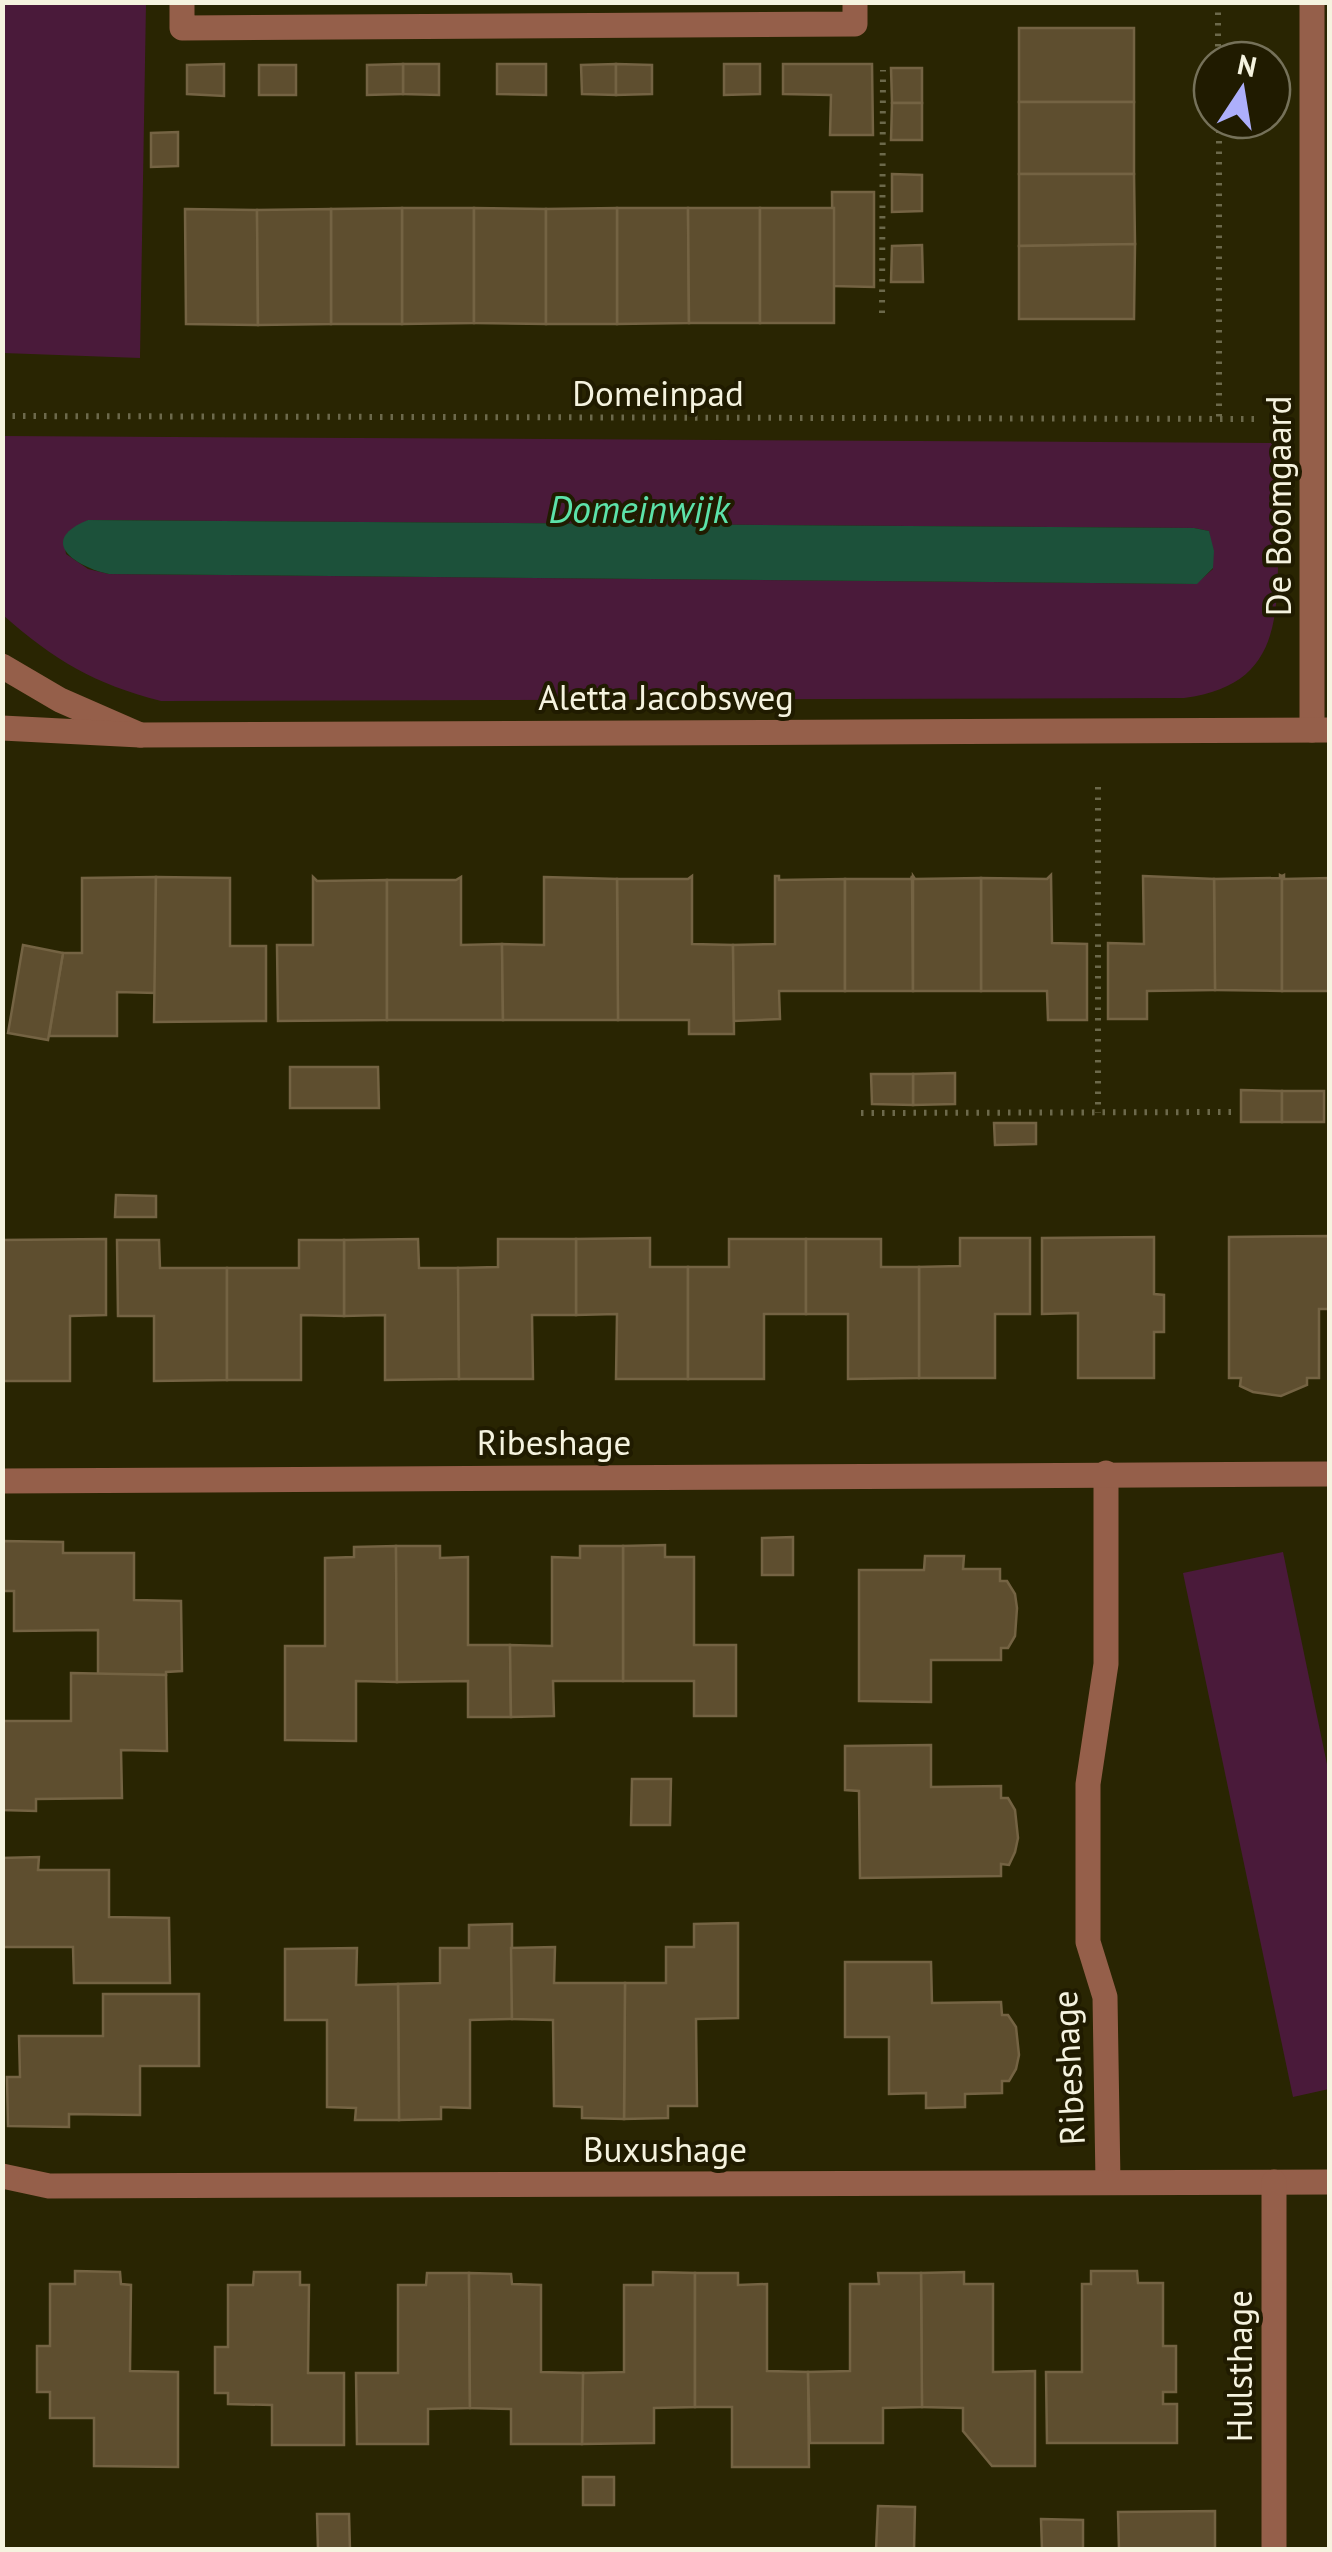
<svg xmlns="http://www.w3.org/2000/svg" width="1332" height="2552" font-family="'PT Sans',sans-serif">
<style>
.green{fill:#4a1a3a;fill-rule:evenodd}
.water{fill:#1c513a}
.building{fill:#5e4e2f;stroke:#746343;stroke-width:2.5}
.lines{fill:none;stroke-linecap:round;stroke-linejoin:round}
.path{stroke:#6c694b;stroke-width:6;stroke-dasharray:2.5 8;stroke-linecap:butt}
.minor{stroke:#955f4a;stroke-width:25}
.tertiary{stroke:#955f4a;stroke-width:25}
.labels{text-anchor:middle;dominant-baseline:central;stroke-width:8;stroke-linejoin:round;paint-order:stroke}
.street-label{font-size:35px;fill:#f5f3df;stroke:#201b00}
.water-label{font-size:38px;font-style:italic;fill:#5ce2a9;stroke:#201b00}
</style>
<rect width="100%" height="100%" fill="#292502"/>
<g class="green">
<polygon points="3,2 146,3 140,358 3,353"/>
<path d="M 3,436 L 1277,443 C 1277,481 1278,520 1278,558 C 1278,633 1270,687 1184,698 L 161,701 C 94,684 54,660 3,615 ZM 88,520 L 1194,528 L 1209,531 L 1213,569 L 1196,584 L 109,574 L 88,569 L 66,554 C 62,535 75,530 88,520 Z"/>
<polygon points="1283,1552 1329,1774 1329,2089 1293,2097 1183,1573"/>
</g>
<path class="water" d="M 88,520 L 1194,528 L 1209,531 L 1214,551 L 1213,568 L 1197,584 L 109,574 C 76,567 36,541 88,520 Z"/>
<g class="building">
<rect x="1019" y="28" width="115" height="74"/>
<polygon points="224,64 224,96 187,94 187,65"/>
<polygon points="403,64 439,64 439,95 403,94"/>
<polygon points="403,64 403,94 367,95 367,65"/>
<polygon points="497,64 546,64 546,95 497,94"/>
<polygon points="616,64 616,95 582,94 581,65"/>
<polygon points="616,64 652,65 652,94 616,95"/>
<polygon points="724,64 760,64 760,94 724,95"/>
<polygon points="783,64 872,64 873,135 830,135 831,95 783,94"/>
<rect x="259" y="65" width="37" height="30"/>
<polygon points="891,68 922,68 922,103 892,103"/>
<rect x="1019" y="102" width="115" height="72"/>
<polygon points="892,103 922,103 922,140 891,140"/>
<polygon points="178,132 178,166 151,167 151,133"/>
<polygon points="892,174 922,175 922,211 892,212"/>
<polygon points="1019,174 1134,174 1135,244 1019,246"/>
<polygon points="832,192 874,192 874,287 833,286"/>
<polygon points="402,208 474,208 474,323 402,324"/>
<polygon points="402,208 402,324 331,324 331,209"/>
<polygon points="474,208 546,209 546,324 474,323"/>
<polygon points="617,208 688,208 689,323 617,324"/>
<polygon points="617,208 617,324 546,324 546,209"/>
<polygon points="688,208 760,208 760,323 689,323"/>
<rect x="760" y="208" width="74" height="115"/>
<polygon points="185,209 257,210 258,325 186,324"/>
<polygon points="331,209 331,324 258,325 257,210"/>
<polygon points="1135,244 1134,319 1019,319 1019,246"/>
<polygon points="922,245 923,282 891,282 892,246"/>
<polygon points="1051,875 1052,943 1087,944 1087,1020 1048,1020 1047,991 981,991 981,878 1047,879"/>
<polygon points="1280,875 1282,876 1282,991 1215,990 1214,879 1280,878"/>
<polygon points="1284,875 1284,879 1330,878 1330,991 1282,991 1282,876"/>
<polygon points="692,876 692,944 733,945 734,1034 689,1034 689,1020 618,1020 617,879 688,879"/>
<polygon points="775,876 779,876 779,880 845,879 845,991 779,991 780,1019 734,1021 733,945 775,944"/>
<polygon points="912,876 913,991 845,991 845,879 911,879"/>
<polygon points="913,876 915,879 981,878 981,991 913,991"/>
<polygon points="1143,876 1214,879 1215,990 1147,991 1147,1019 1108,1019 1108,943 1144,944"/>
<polygon points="156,877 156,993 117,992 117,1036 49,1036 63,953 82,953 82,878"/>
<polygon points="156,877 230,878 230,946 266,946 266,1021 154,1022"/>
<polygon points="313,877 317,881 387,880 387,1020 278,1021 277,945 313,945"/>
<polygon points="461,877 461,945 502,944 503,1020 387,1020 387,880 456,880"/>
<polygon points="544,877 617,879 618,1020 503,1020 502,944 544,945"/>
<polygon points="23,945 63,953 48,1040 8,1033"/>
<polygon points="290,1067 378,1067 379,1108 290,1108"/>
<polygon points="955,1073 955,1104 913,1105 913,1074"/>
<polygon points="871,1074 913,1074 913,1105 872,1104"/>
<polygon points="1241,1090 1282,1091 1282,1122 1241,1122"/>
<rect x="1282" y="1091" width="42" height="31"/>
<polygon points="994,1123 1036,1123 1036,1144 995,1145"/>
<polygon points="116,1195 156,1196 156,1217 115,1217"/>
<polygon points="1330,1236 1330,1309 1319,1309 1319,1378 1307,1378 1307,1385 1281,1396 1253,1392 1240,1386 1241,1378 1229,1378 1229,1237"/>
<polygon points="1154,1237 1154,1294 1164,1295 1164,1332 1154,1332 1154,1378 1078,1378 1078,1313 1042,1314 1042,1238"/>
<polygon points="650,1238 650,1267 688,1267 688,1379 616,1379 617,1314 576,1315 576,1239"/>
<polygon points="960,1238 1030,1238 1030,1314 995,1314 995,1378 919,1378 919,1267 960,1266"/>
<polygon points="106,1239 106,1315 70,1316 70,1381 2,1381 2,1240"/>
<polygon points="418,1239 419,1268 458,1268 459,1379 385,1380 385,1315 344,1316 344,1240"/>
<polygon points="498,1239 576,1239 576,1315 532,1315 533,1379 459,1379 458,1268 498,1267"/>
<polygon points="729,1239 806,1239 806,1314 764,1314 764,1379 688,1379 688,1267 729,1267"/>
<polygon points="806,1239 881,1239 881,1267 919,1267 919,1378 848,1379 848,1314 806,1314"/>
<polygon points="117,1240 159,1240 160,1268 227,1268 227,1380 154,1381 154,1316 118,1316"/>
<polygon points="299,1240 344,1240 344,1316 301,1315 301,1380 227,1380 227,1268 299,1268"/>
<polygon points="793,1537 793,1575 762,1575 762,1538"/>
<polygon points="2,1541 63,1542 63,1553 134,1553 134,1600 181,1601 182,1671 166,1672 166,1675 98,1674 98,1630 14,1631 14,1591 2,1591"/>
<polygon points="665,1545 665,1557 694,1557 694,1645 736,1645 736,1716 694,1716 694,1681 623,1681 623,1546"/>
<polygon points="396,1546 397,1682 356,1681 356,1741 285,1740 285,1646 325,1646 325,1558 354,1557 354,1547"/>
<polygon points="396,1546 440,1546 440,1558 468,1557 468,1645 510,1645 511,1717 468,1717 468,1681 397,1682"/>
<polygon points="580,1546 623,1546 623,1681 553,1681 554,1716 511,1717 510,1645 552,1646 552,1557 580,1558"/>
<polygon points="925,1556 964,1556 963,1569 1000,1569 1000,1581 1007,1581 1015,1594 1017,1608 1015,1636 1008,1648 1001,1648 1001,1660 931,1660 931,1702 859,1701 859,1570 924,1570"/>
<polygon points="71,1673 166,1675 167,1751 121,1750 122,1798 36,1799 36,1811 2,1810 2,1721 71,1721"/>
<polygon points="931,1745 931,1787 1001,1786 1001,1798 1008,1798 1015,1810 1018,1838 1015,1852 1009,1865 1001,1864 1001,1876 860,1878 859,1791 845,1790 845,1746"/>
<polygon points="632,1779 671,1779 670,1825 631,1825"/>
<polygon points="39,1857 38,1870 109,1870 109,1917 169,1918 170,1983 74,1983 73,1947 2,1947 2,1858"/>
<polygon points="738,1923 738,2018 696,2019 697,2106 668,2106 668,2118 624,2119 625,1983 666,1983 666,1947 694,1947 694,1924"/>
<polygon points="512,1924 512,2019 470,2020 470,2108 441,2107 441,2119 399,2120 398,1984 440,1983 440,1948 469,1948 469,1925"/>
<polygon points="555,1947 554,1983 625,1983 624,2119 582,2118 582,2107 554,2106 553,2020 512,2019 511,1948"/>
<polygon points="357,1948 356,1985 398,1984 399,2120 355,2120 356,2108 327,2107 327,2020 285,2020 285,1949"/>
<polygon points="845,1962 931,1962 932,2003 1001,2002 1002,2015 1008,2015 1016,2027 1019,2055 1016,2069 1009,2081 1002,2081 1002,2093 965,2094 965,2107 926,2108 926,2093 889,2094 889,2037 845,2037"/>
<polygon points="103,1994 199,1994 199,2066 140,2066 140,2115 69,2114 69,2127 8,2126 7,2077 20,2077 19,2036 103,2036"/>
<polygon points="75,2271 120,2272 121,2284 131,2285 130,2371 178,2372 178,2467 94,2466 94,2418 50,2418 50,2392 37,2392 37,2346 50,2346 50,2284 75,2284"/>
<polygon points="1091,2271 1137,2271 1138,2283 1163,2283 1163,2346 1176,2346 1176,2392 1163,2392 1163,2404 1177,2404 1177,2443 1047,2443 1046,2372 1082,2372 1082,2284 1091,2284"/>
<polygon points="254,2272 300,2272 300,2285 309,2285 308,2373 344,2373 344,2445 272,2445 272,2405 228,2404 228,2393 215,2393 215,2347 228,2347 228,2285 253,2285"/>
<polygon points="653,2272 695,2273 695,2407 654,2408 654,2443 582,2444 583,2373 624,2372 624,2285 653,2285"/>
<polygon points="964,2272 964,2284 993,2284 993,2372 1035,2371 1035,2466 992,2466 963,2431 963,2408 922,2407 921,2273"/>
<polygon points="427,2273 469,2273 470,2408 428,2409 428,2444 357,2444 356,2373 398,2373 398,2285 426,2285"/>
<polygon points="469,2273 511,2274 512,2284 541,2285 541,2372 583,2373 582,2444 511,2444 511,2409 470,2408"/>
<polygon points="695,2273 738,2273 738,2285 767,2284 767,2371 808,2372 809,2467 732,2467 732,2407 695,2407"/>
<polygon points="878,2273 921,2273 922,2407 883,2408 883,2443 810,2443 808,2372 850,2371 850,2284 879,2284"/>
<rect x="583" y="2477" width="31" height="28"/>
<polygon points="878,2506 915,2507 914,2550 876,2550"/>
<polygon points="1215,2511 1215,2550 1119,2550 1118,2512"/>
<polygon points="317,2514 349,2514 350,2550 318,2550"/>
<polygon points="1041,2519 1083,2520 1083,2550 1042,2550"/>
</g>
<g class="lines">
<g class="path">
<polyline points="1218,2 1218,60"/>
<polyline points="1219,120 1219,420"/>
<polyline points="882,313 883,70"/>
<polyline points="2,416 1256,419"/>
<polyline points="1098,787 1098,1113"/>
<polyline points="1329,1112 1330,1112"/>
<polyline points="861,1113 1234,1112"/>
</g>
<g class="minor">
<polyline points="182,2 182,28 855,24 855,2"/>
<polyline points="1312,2 1312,730"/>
<polyline points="2,666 60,700 140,735"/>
<polyline points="1106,1473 1106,1664 1088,1784 1088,1942 1105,1997 1108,2182"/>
<polyline points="2,1481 1330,1474"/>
<polyline points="2,2176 49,2186 1330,2182"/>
<polyline points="1274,2182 1274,2550"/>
</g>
<polyline class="tertiary" points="2,728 140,735 1330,730"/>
</g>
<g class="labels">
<g class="street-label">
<text x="658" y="393">Domeinpad</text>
<text transform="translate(1278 506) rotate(-90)">De Boomgaard</text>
<text x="666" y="697">Aletta Jacobsweg</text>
<text x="554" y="1442">Ribeshage</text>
<text transform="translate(1068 2068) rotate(-93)">Ribeshage</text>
<text x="665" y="2149">Buxushage</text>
<text transform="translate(1239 2366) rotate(-90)">Hulsthage</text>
</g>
<g class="water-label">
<text x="639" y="508">Domeinwijk</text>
</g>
</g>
<rect width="1332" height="2552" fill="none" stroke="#f5f3df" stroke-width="10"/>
<g transform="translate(1242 90) rotate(12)"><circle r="48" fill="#201b00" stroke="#757159" stroke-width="2.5"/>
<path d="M0-8L18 38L0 25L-18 38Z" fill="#adaffb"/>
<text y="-15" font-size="28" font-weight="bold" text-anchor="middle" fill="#f5f3df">N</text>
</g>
</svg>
